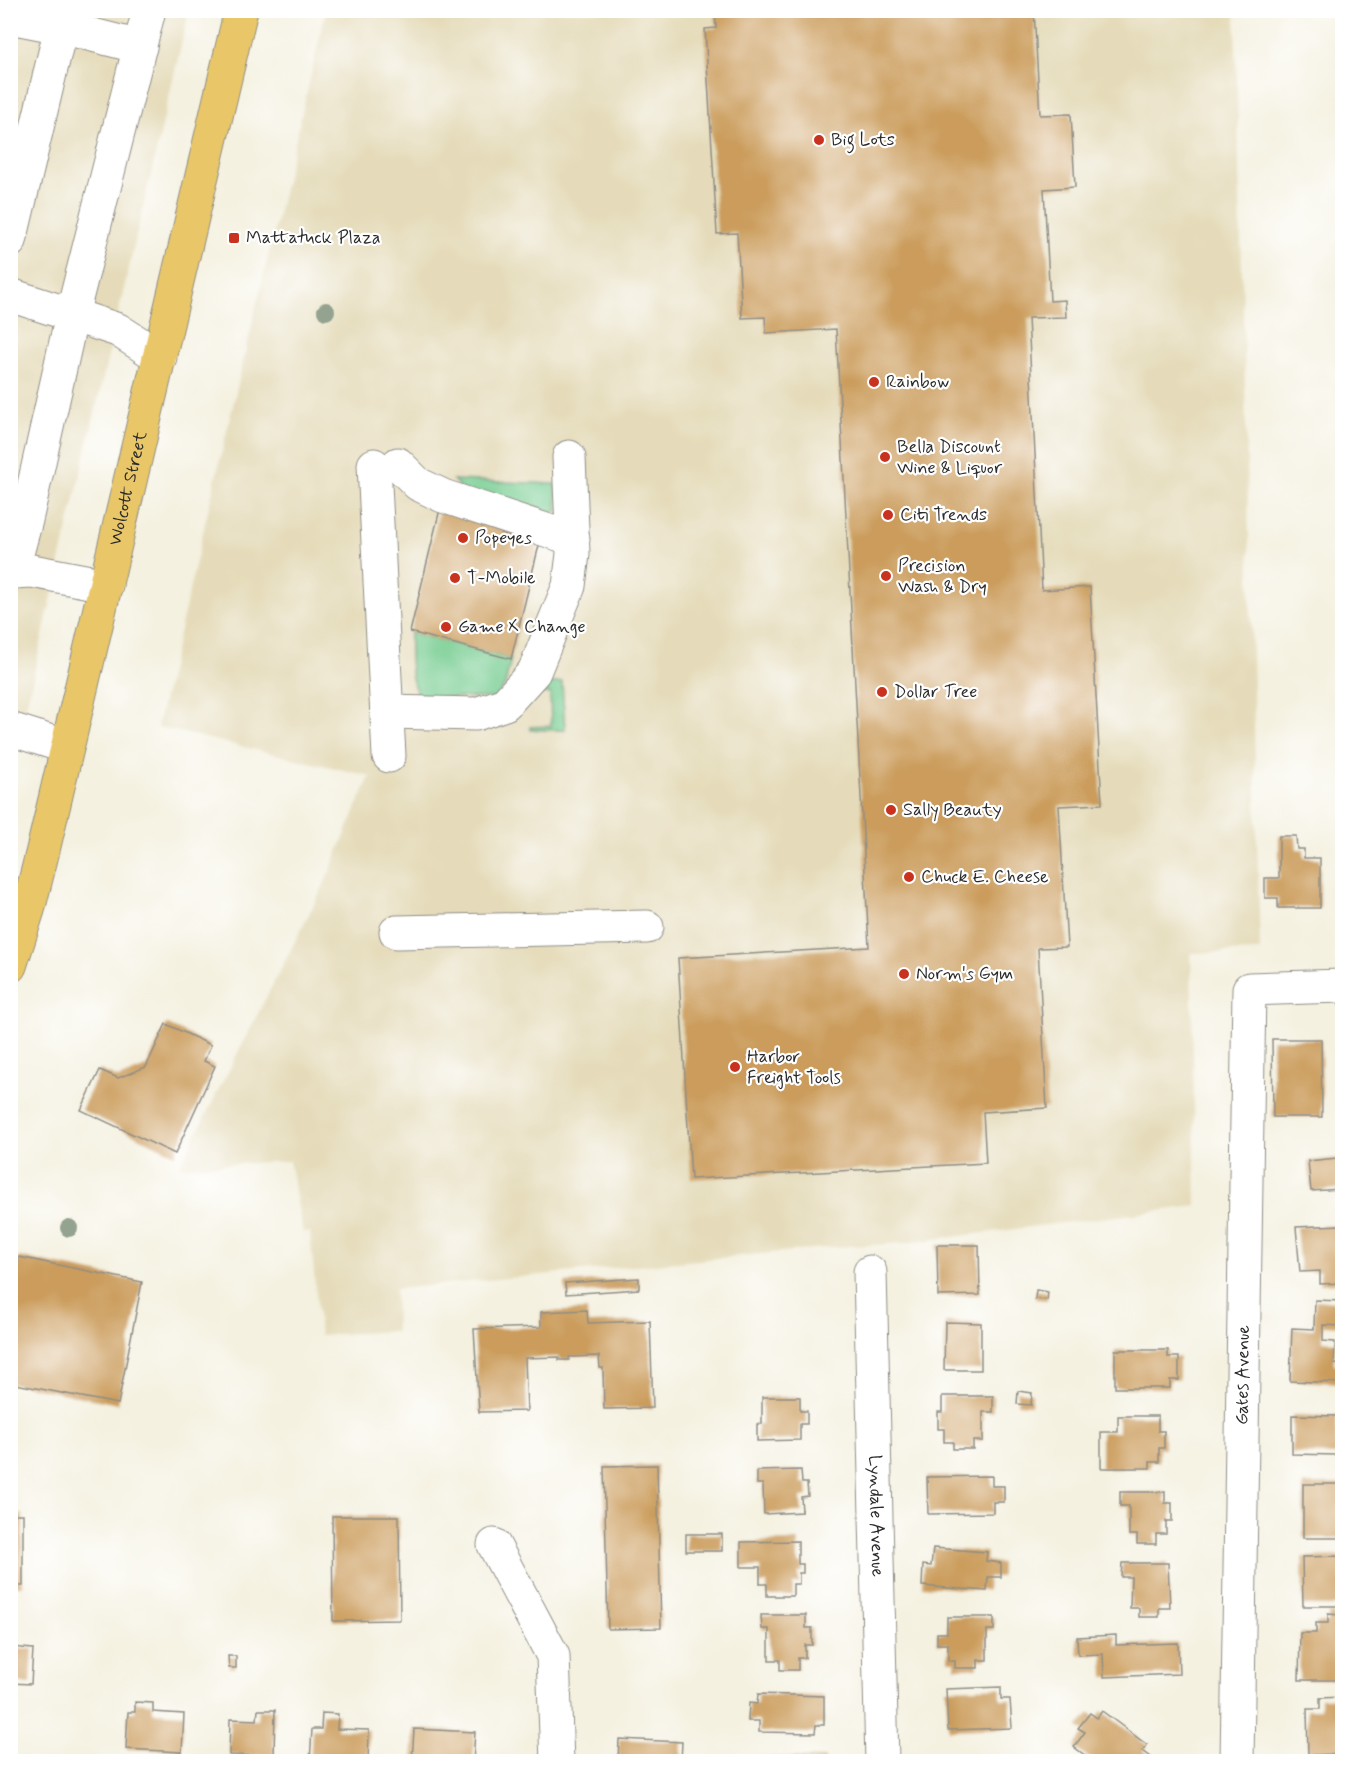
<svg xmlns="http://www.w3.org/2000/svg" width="1353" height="1772" font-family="Mynerve,sans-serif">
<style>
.built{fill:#e5dbba}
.green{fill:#76cc90;stroke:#507c5e;stroke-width:1.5}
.building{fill:#cb9c5b}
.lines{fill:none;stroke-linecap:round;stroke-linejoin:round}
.minor-casing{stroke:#908e86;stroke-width:35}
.major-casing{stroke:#908e86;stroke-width:35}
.minor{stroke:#fff;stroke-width:33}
.major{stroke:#e9c769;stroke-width:33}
.tree{fill:#94a390}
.poi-dot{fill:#c8321e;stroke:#fff;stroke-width:2}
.labels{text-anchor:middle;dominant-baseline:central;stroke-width:4.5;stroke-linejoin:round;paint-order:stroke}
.poi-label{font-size:18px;fill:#2b2b2b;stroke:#fff;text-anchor:start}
.street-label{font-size:18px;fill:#2b2b2b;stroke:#fff}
</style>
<rect width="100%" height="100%" fill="#fff"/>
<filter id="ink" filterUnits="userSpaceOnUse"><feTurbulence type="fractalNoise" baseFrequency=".0167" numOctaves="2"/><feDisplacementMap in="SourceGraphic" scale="12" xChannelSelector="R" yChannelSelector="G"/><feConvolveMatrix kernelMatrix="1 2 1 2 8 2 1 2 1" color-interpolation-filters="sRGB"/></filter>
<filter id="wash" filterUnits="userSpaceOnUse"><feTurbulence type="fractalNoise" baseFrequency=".008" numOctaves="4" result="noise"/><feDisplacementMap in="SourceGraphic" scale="24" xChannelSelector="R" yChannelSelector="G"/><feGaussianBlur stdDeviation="1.35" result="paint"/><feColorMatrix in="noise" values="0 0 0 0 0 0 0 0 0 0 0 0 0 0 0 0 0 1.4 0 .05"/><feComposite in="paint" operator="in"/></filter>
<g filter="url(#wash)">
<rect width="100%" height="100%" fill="#f4f1e0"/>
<g class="built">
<polygon points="11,11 189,11 11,771"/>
<polygon points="326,11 1235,11 1260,951 1191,953 1196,1206 905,1243 833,1247 395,1289 396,1331 320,1335 310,1232 303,1232 289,1161 179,1167 324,885 370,776 157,727"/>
</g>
<g class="green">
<polygon points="453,480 555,484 558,511 554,512 465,492"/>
<path d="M 410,632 L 511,659 L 505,685 L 496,698 L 420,697 C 408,684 410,649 410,632 Z"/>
<polygon points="562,682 565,730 531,730 530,727 551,726 550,693 530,693 530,685"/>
</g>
<g id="blocks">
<g class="building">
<polygon points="715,10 1034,10 1040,115 1071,114 1075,187 1044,189 1050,301 1065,300 1066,317 1028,318 1042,590 1090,587 1102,804 1059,806 1067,947 1038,948 1047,1108 983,1112 986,1163 691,1179 678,958 869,947 836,329 766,333 765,317 742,318 737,233 717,234 705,29 716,28"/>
<polygon points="440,509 542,533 511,659 410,632"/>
<polygon points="1279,836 1296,836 1297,849 1304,849 1304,858 1320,858 1320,908 1278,908 1278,898 1265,898 1265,878 1279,878"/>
<polygon points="166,1024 211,1045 204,1061 215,1066 175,1154 81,1110 100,1070 118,1078 146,1067"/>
<polygon points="1272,1039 1321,1039 1322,1117 1273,1117"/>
<polygon points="1337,1158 1341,1189 1311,1191 1308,1161"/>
<polygon points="1341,1225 1342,1283 1320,1284 1320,1271 1300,1272 1296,1227"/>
<polygon points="937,1245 979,1245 980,1295 938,1296"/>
<polygon points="19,1257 142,1282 118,1404 10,1383 10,1299"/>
<polygon points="639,1278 639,1289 566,1294 565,1283"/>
<polygon points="1036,1290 1048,1292 1047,1300 1035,1299"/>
<polygon points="1315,1300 1342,1301 1342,1326 1323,1325 1323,1341 1335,1342 1334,1364 1342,1365 1342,1383 1290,1381 1292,1328 1314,1329"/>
<polygon points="587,1310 588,1323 650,1321 653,1408 604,1409 603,1368 600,1368 599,1356 569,1357 569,1360 559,1360 559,1357 525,1358 527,1411 479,1412 474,1329 541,1327 541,1312"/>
<polygon points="945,1322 981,1323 981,1370 944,1370"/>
<polygon points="1115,1350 1168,1350 1168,1357 1179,1357 1179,1380 1170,1380 1170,1388 1115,1388"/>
<polygon points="1018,1391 1032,1393 1031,1405 1017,1404"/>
<polygon points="942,1396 993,1396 993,1412 983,1412 983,1441 973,1441 973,1449 953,1449 953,1442 944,1442 944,1429 938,1429 938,1412 942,1412"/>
<polygon points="762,1397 800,1397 800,1411 807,1411 807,1424 800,1424 800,1440 757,1441 757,1424 762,1424"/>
<polygon points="1292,1415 1337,1416 1336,1455 1292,1454"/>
<polygon points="1118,1416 1158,1416 1158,1431 1164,1431 1164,1448 1159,1448 1159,1462 1150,1462 1150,1468 1101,1468 1101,1432 1118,1432"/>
<polygon points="657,1465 661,1628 608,1629 604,1466"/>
<polygon points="801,1470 802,1483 807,1483 808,1496 801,1497 802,1512 764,1514 763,1484 757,1484 757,1471"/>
<polygon points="992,1476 992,1486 1004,1486 1004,1502 993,1502 993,1513 928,1514 927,1477"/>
<rect x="1303" y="1484" width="39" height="54"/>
<polygon points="1120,1492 1165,1492 1165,1503 1172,1503 1172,1521 1166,1521 1166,1534 1156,1534 1156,1544 1137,1544 1137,1535 1129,1535 1129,1506 1120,1506"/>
<rect x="10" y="1514" width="13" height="72"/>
<polygon points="332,1516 399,1516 400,1620 333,1621"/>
<rect x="686" y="1534" width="36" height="17"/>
<polygon points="798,1541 798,1564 803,1564 803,1573 799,1573 799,1584 793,1584 793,1596 767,1596 767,1584 760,1584 760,1567 741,1567 741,1542"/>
<polygon points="933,1548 987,1552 986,1561 1001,1563 1001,1577 988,1577 987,1591 922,1586 923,1565 931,1566"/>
<polygon points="1342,1556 1342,1606 1303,1606 1302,1557"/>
<polygon points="1122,1563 1168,1563 1170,1608 1159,1608 1159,1617 1139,1617 1139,1608 1130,1608 1131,1577 1121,1577"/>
<polygon points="1328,1614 1341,1615 1342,1680 1299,1680 1300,1633 1316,1633 1316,1623 1328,1623"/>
<polygon points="761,1615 806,1615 806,1628 812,1628 812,1645 805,1645 805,1658 798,1658 798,1670 780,1670 780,1660 769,1660 769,1629 762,1629"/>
<polygon points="947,1617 994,1617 994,1630 987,1630 987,1660 978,1660 978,1668 955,1668 955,1661 948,1661 948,1644 937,1644 937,1633 947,1633"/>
<polygon points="1116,1635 1116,1645 1178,1643 1179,1674 1104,1677 1103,1654 1078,1655 1077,1637"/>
<polygon points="10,1647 33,1649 31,1684 10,1683"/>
<polygon points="228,1656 236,1656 236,1668 229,1668"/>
<polygon points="1001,1687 1001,1699 1010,1699 1012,1728 948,1730 946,1689"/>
<polygon points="758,1694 824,1696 824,1725 816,1725 815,1733 759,1732 759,1721 748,1721 749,1703 757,1704"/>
<polygon points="1342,1697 1342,1754 1308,1755 1307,1709 1320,1709 1320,1698"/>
<polygon points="135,1702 153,1703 153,1712 184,1714 182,1752 126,1749 128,1712 135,1712"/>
<polygon points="258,1710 275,1710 274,1756 229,1755 230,1719 257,1720"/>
<polygon points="1102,1711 1147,1745 1143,1751 1151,1757 1148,1762 1094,1762 1074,1747 1085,1732 1078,1728 1090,1713 1097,1718"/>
<polygon points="322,1713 338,1714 337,1729 369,1730 368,1762 310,1762 312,1729 321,1729"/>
<polygon points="414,1729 475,1732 473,1762 412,1762"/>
<polygon points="619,1739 682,1742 681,1762 618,1762"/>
<polygon points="759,1757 825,1758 825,1762 759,1762"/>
</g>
</g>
</g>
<g filter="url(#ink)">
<use href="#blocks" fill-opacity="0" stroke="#908e86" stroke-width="1.5"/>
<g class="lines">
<defs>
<g id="minor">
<polyline points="10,17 61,27"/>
<polyline points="10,241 61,27 140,47"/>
<polyline points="10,295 72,315 149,10"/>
<polyline points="398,464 418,484 443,496 573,539"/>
<polyline points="374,465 389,756"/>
<polyline points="106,585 32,571 12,572 26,520 72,315 118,330 160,357"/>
<polyline points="387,712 476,714 505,704 534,672 569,586 573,554 569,457"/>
<polyline points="10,729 67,747"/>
<polyline points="396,932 647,927"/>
<path id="s1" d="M 870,1272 L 882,1762"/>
<polyline points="494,1545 553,1656 557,1762"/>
<path id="s2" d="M 1237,1762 L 1249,989 L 1342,986"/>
</g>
<g id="major">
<path id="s3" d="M 10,966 L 28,910 L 44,846 L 241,10"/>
</g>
</defs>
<use href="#minor" class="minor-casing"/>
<use href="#major" class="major-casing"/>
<use href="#minor" class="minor"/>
<use href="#major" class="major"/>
</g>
<g class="tree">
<circle cx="326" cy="311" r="9"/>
<circle cx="69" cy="1228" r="9"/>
</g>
</g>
<g class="poi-dot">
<circle cx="819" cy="140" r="6"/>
<rect x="228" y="232" width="12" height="12" rx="3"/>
<circle cx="874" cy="382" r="6"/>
<circle cx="885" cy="457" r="6"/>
<circle cx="888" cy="515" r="6"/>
<circle cx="463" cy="538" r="6"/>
<circle cx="886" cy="576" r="6"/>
<circle cx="455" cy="578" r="6"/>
<circle cx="446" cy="627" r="6"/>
<circle cx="882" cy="692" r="6"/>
<circle cx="891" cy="810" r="6"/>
<circle cx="909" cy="877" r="6"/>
<circle cx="904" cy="974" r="6"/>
<circle cx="735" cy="1067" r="6"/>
</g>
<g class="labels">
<g class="poi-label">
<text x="831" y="140">Big Lots</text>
<text x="246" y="238">Mattatuck Plaza</text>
<text x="886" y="382">Rainbow</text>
<text x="897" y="447">Bella Discount<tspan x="897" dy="21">Wine &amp; Liquor</tspan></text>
<text x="900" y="515">Citi Trends</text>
<text x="475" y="538">Popeyes</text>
<text x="898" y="566">Precision<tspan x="898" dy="21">Wash &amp; Dry</tspan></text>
<text x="467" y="578">T-Mobile</text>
<text x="458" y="627">Game X Change</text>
<text x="894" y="692">Dollar Tree</text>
<text x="903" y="810">Sally Beauty</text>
<text x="921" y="877">Chuck E. Cheese</text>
<text x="916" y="974">Norm's Gym</text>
<text x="747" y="1057">Harbor<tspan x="747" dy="21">Freight Tools</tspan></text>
</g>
<g class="street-label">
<text stroke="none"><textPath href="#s3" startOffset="492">Wolcott Street</textPath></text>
<text stroke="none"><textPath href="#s2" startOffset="387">Gates Avenue</textPath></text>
<text stroke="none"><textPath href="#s1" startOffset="244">Lyndale Avenue</textPath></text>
</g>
</g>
<rect width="1353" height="1772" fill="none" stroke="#fff" stroke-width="36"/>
</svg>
